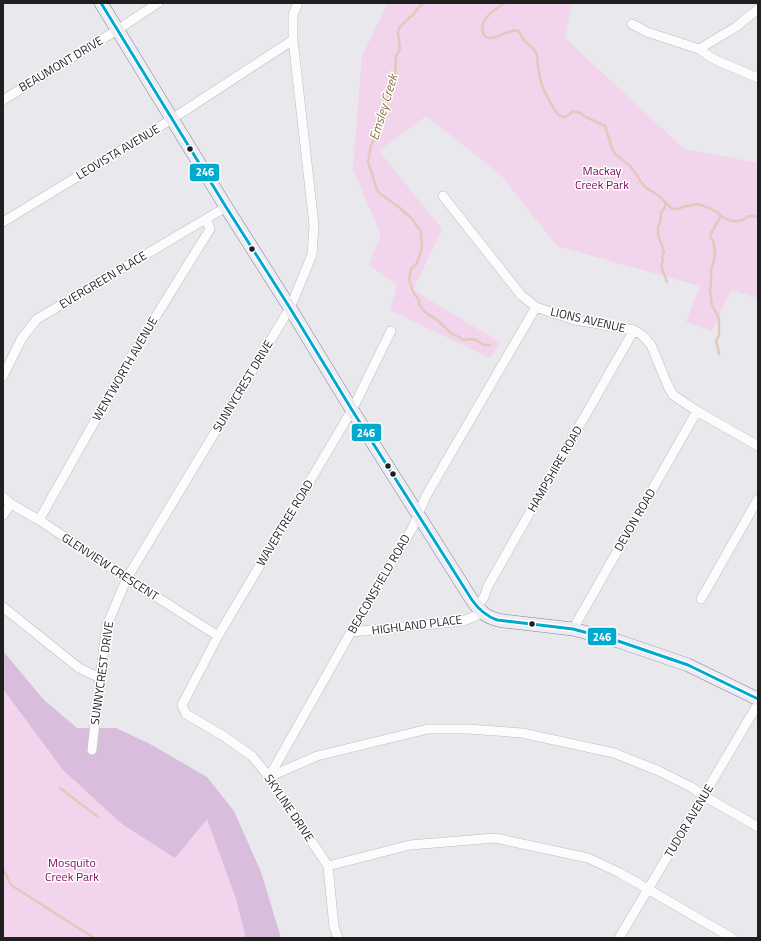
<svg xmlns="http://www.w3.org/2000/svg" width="761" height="941" viewBox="0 0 761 941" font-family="'Titillium Web',sans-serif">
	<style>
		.forest { fill: #d8bddc }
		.park { fill: #f2d4ec }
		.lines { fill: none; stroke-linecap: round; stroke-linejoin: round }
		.stream { stroke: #e1cabb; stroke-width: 2.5 }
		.street-casing { stroke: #bebec0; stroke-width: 10 }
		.secondary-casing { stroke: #878098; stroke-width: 14 }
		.street { stroke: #fcfcfc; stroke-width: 9 }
		.secondary { stroke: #edebf4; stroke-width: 13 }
		.bus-1-casing { stroke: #fff; stroke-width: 6 }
		.bus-1 { stroke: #00a9ce; stroke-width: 3 }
		.bus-dot { fill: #1f1f1f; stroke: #fff; stroke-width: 1.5 }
		.labels { text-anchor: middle; stroke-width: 3; stroke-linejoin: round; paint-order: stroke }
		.street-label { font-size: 12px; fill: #1f1f1f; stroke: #fff }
		.park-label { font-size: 12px; fill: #7f0b5f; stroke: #fff }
		.water-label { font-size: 13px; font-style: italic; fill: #88713c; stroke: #fff }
		.line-badge { stroke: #fff; stroke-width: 1.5 }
		.badge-label { font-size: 11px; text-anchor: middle; font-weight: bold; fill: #fff }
	</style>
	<rect width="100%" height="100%" fill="#e8e8ed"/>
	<!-- forest -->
	<path class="forest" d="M 3,651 L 44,700 L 77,728 L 116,728 L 150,744 L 207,777 L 234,811 L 261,872 L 281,938 L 3,938 Z"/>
	<!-- park -->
	<path class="park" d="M 388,3 L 572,3 L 565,38 L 684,149 L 758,163 L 758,298 L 731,290 L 712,331 L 686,322 L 700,286 L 557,246 L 501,175 L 426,116 L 379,151 L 442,229 L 413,290 L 501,343 L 490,358 L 390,310 L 397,285 L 369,265 L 381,235 L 353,169 L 362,56 Z
		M 3,689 L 63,770 L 122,824 L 175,858 L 207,819 L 236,899 L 246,938 L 3,938 Z"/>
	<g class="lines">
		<!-- stream -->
		<path class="stream" d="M 423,3 L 422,5 L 418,8 L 413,15 L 410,17 L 399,28 L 398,32 L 400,49 L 396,56 L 395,76 L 392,84 L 389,89 L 387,98 L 384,101 L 379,117 L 379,123 L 376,127 L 374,139 L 371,145 L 368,163 L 372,173 L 376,188 L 379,193 L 400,208 L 412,219 L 420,230 L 421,234 L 422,248 L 417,263 L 411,269 L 409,279 L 413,292 L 419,300 L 419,304 L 425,312 L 437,320 L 451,333 L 464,340 L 470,339 L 476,340 L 484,345 L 490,345
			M 506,3 C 496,8 479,19 483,32 C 483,34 484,36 486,37 C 496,42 509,27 518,31 C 520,33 522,37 523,39 C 528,44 535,48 537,55 C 538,58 537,63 538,67 C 539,72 540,79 542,85 C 544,91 556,116 562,117 C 567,118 570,114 573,111 L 580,113 L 586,117 L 605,126 L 612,148 L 615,154 L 630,166 L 637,175 L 641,182 L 645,187 L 659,196 L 672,209 L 677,209 L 686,206 L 698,204 L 709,208 L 717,212 L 721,216 L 731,221 L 738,221 L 743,220 L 748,216 L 758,217
			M 666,203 L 664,209 L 661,212 C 660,218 662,221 658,227 L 658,235 L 662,246 L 664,252 L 662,256 L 663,261 L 661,266 L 667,282
			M 719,354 L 718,348 L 716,341 L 719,335 L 719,321 L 718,316 L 712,305 L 710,290 L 711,283 L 711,271 L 714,260 L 715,254 L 714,244 L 710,235 L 721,216
			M 60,788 L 98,817
			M 3,869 L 11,885 L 94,938"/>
		<defs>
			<path id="street" d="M 632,24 L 647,32 L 699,49 L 709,56 L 718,61 L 758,78
				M 699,49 L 736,27 L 758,9
				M 3,100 L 117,30 L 158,3
				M 443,196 L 521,295 L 536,307 L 553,313 L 575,320 L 634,330 L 642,335 L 651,345 L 668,386 L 673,395 L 697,411 L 758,446
				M 3,222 L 172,119 L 293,40
				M 3,376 L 22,338 L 37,319 L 226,207
				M 3,497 L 11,504 L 39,520 L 127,578 L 218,636
				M 3,515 L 11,504
				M 39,520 L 135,350 L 210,229 L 206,219
				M 701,599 L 758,499
				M 3,607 L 79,668 L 100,678
				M 477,607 L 484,597 L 488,586 L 634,330
				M 573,629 L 697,411
				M 351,632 L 463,621 L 473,617 L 482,612
				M 92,750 L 100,678 L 107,625 L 127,578 L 290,308 L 312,255 L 314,225 L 293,40 L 293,15 L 298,3
				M 269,777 L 351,632 L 413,527 L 426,496 L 536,307
				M 269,777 L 317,756 L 428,729 L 468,729 L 522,733 L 614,753 L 659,771 L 691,787 L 704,796 L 758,827
				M 328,866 L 410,845 L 495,838 L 588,858 L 620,873 L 732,938
				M 338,938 L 334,927 L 328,866 L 269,777 L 252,756 L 222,735 L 186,714 L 182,705 L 218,636 L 352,410 L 391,331
				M 619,938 L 758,704"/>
			<path id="secondary" d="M 101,3 L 226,207 L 290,308 L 352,410 L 472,600 C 481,613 487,618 503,621 L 573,629 L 618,641 L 688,665 L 758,699"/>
		</defs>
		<!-- street casing -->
		<use href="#street" class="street-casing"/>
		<!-- secondary casing -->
		<use href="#secondary" class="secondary-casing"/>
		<!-- street -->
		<use href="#street" class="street"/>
		<!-- secondary -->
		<use href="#secondary" class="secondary"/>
		<defs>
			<path id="bus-1" d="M 101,3 L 226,207 L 290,308 L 352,410 L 472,600 C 479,610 486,616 497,620 L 573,629 L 618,641 L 688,665 L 758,699"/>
		</defs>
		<!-- bus-1 casing -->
		<use href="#bus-1" class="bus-1-casing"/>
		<!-- bus-1 -->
		<use href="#bus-1" class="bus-1"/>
	</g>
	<!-- markers -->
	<g class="bus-dot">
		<circle cx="190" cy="149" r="3.5"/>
		<circle cx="252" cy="249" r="3.5"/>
		<circle cx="388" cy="466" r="3.5"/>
		<circle cx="393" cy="474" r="3.5"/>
		<circle cx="532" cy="624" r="3.5"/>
	</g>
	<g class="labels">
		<!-- street labels -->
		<g class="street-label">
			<text transform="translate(61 64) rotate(-31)" y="4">BEAUMONT DRIVE</text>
			<text transform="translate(118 152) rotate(-31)" y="4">LEOVISTA AVENUE</text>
			<text transform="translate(103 280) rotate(-31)" y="4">EVERGREEN PLACE</text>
			<text transform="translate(588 320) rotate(13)" y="4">LIONS AVENUE</text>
			<text transform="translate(125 369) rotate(-60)" y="4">WENTWORTH AVENUE</text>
			<text transform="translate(243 386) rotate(-59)" y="4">SUNNYCREST DRIVE</text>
			<text transform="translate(555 469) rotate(-60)" y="4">HAMPSHIRE ROAD</text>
			<text transform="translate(635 520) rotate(-60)" y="4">DEVON ROAD</text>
			<text transform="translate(285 523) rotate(-59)" y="4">WAVERTREE ROAD</text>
			<text transform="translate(110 567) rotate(33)" y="4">GLENVIEW CRESCENT</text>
			<text transform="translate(379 584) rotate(-60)" y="4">BEACONSFIELD ROAD</text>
			<text transform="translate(417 625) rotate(-7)" y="4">HIGHLAND PLACE</text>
			<text transform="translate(102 673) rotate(-82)" y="4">SUNNYCREST DRIVE</text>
			<text transform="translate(289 808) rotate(56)" y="4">SKYLINE DRIVE</text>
			<text transform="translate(689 821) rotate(-59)" y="4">TUDOR AVENUE</text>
		</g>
		<!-- park labels -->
		<g class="park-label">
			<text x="602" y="175">Mackay<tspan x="602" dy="14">Creek Park</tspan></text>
			<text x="72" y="867">Mosquito<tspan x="72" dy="14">Creek Park</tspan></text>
		</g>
		<!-- water labels -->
		<g class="water-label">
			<text transform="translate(383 107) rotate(-73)" y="5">Emsley Creek</text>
		</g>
	</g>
	<g class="line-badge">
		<rect x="189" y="163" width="31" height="19" rx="4" fill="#00a9ce"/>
		<rect x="351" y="423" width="31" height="19" rx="4" fill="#00a9ce"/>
		<rect x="587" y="627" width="30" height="19" rx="4" fill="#00a9ce"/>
	</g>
	<g class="badge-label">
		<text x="205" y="176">246</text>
		<text x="366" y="437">246</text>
		<text x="602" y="641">246</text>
	</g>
	<!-- border -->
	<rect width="761" height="941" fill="none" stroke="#1f1f1f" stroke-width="8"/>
</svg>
